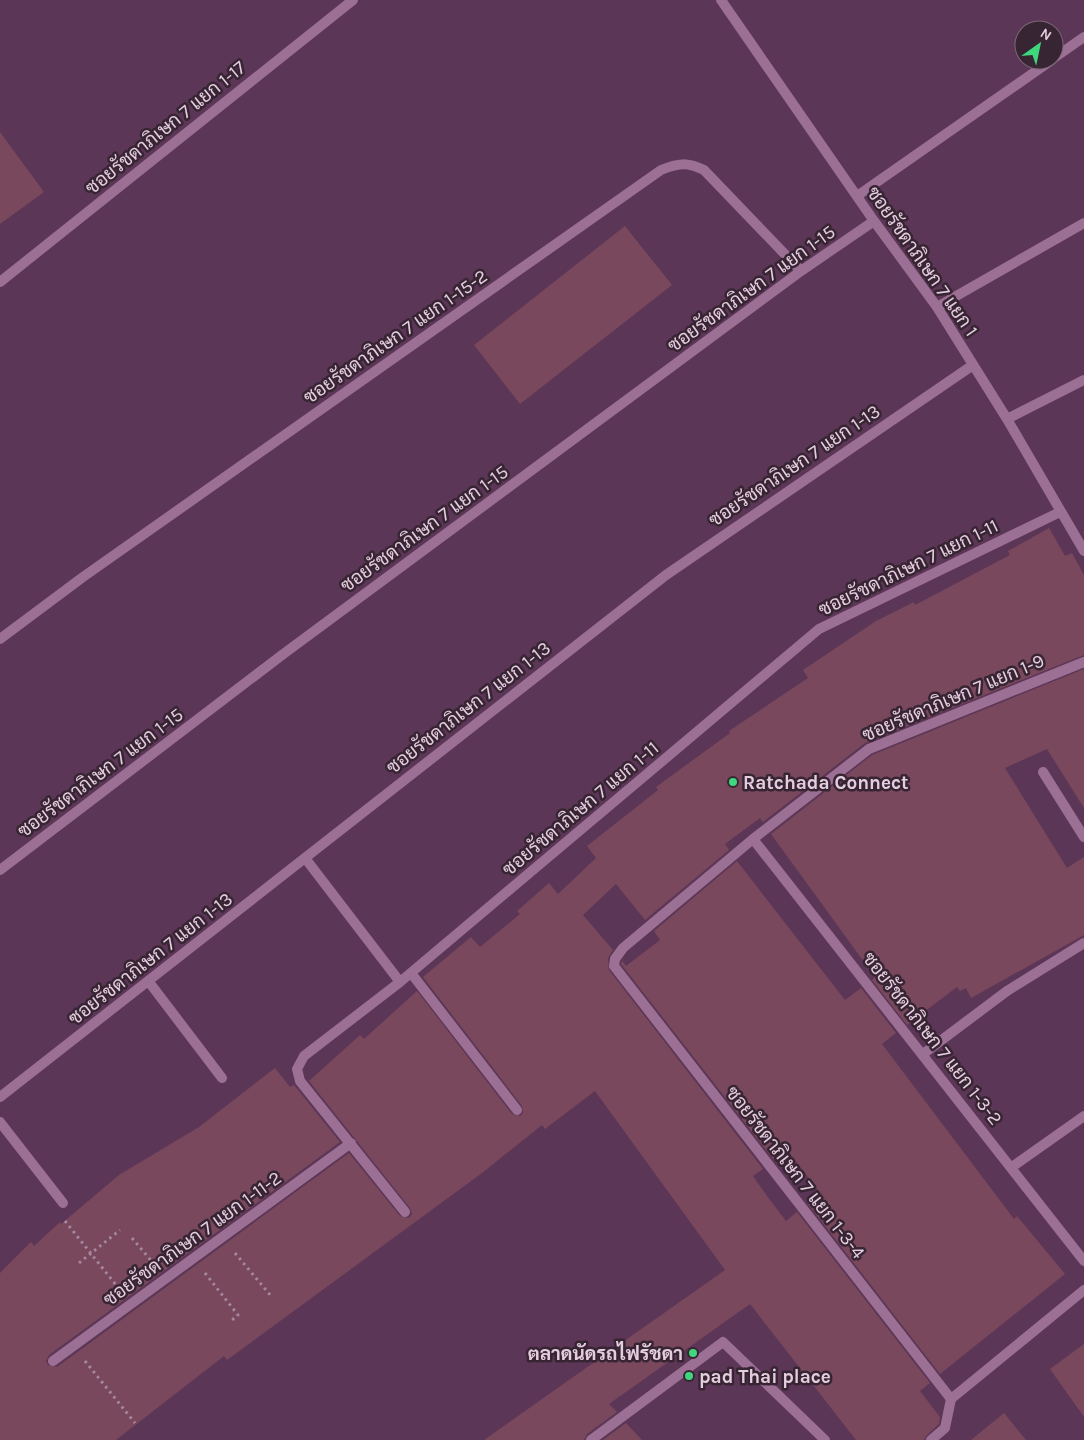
<svg xmlns="http://www.w3.org/2000/svg" width="1084" height="1440" viewBox="0 0 1084 1440" font-family="Karla,Sarabun,sans-serif">
	<style>
		.building { fill: #79485d }
		.lines { fill: none; stroke-linecap: round; stroke-linejoin: round }
		.path { stroke: #a687a0; stroke-width: 3; stroke-dasharray: 2.5 4; stroke-linecap: butt }
		.lane { stroke: #9c6f94; stroke-width: 10 }
		.street { stroke: #9c6f94; stroke-width: 10 }
		.poi-dot { fill: #3ed77d; stroke: #372533; stroke-width: 2 }
		.labels { text-anchor: middle; stroke-width: 5; stroke-linejoin: round; paint-order: stroke }
		.street-label { font-size: 19px; fill: #e5cde0; stroke: #372533 }
		.poi-label { font-size: 19px; font-weight: bold; fill: #e5cde0; stroke: #372533; text-anchor: start }
	</style>
	<rect width="100%" height="100%" fill="#5c3656"/>
	<!-- building -->
	<path class="building" d="M 0,132 L 44,192 L 0,224 Z
		M 625,226 L 672,285 L 520,404 L 474,345 Z
		M 1049,528 L 1065,556 L 1072,553 L 1084,575 L 1084,655 L 865,743 L 763,822 L 760,818 L 725,844 L 729,850 L 645,920 L 616,884 L 583,915 L 613,950 L 608,958 L 609,970 L 763,1169 L 753,1176 L 767,1196 L 786,1221 L 797,1212 L 930,1383 L 920,1391 L 940,1417 L 939,1424 L 927,1435 L 924,1440 L 856,1440 L 750,1304 L 609,1404 L 617,1412 L 587,1434 L 584,1440 L 484,1440 L 725,1270 L 595,1091 L 545,1129 L 542,1125 L 482,1173 L 227,1360 L 224,1356 L 116,1440 L 0,1440 L 0,1273 L 31,1242 L 34,1246 L 60,1222 L 61,1224 L 119,1175 L 199,1127 L 275,1068 L 290,1087 L 294,1085 L 340,1142 L 49,1355 L 46,1361 L 48,1365 L 57,1367 L 349,1153 L 400,1216 L 409,1218 L 412,1214 L 410,1208 L 309,1081 L 360,1035 L 364,1039 L 417,991 L 512,1114 L 521,1116 L 523,1112 L 522,1106 L 423,977 L 471,937 L 480,947 L 520,914 L 517,911 L 549,883 L 558,894 L 596,858 L 587,846 L 658,790 L 656,787 L 730,733 L 729,731 L 808,678 L 803,670 L 876,621 L 914,602 L 915,605 L 1010,555 L 1008,551 Z
		M 1084,669 L 1084,808 L 1047,749 L 1005,768 L 1067,868 L 1084,857 L 1084,935 L 971,998 L 966,988 L 960,991 L 957,987 L 907,1025 L 872,980 L 875,977 L 771,834 L 872,755 Z
		M 737,861 L 845,1000 L 861,988 L 896,1033 L 882,1044 L 1014,1219 L 1017,1216 L 1065,1274 L 940,1374 L 808,1204 L 821,1194 L 805,1173 L 787,1150 L 774,1160 L 621,964 L 622,961 L 626,966 L 660,940 L 654,931 Z
		M 1084,1344 L 1084,1417 L 1050,1369 Z
		M 1004,1413 L 1026,1440 L 971,1440 Z
		M 626,1423 L 642,1440 L 603,1440 Z"/>
	<g class="lines">
		<!-- path -->
		<path class="path" d="M 65,1221 L 120,1290
			M 132,1238 L 154,1264
			M 235,1253 L 271,1296
			M 79,1263 L 120,1230
			M 205,1273 L 238,1315 L 232,1320
			M 85,1361 L 135,1423"/>
		<!-- lane -->
		<path class="lane" d="M 1043,772 L 1084,837
			M 591,1440 L 723,1342 L 825,1440
			M 931,1440 L 945,1428 L 951,1399"/>
		<!-- street -->
		<path class="street" d="M 721,0 L 874,221 L 937,307 L 1007,419 L 1084,551
			M 1054,58 L 1084,37
			M 857,196 L 1052,60
			M 0,282 L 353,0
			M 937,307 L 1084,223
			M 1007,419 L 1084,380
			M 0,639 L 83,577 L 661,170 C 678,163 687,162 704,170 L 801,271
			M 1084,662 L 869,749 L 753,839 L 623,948 L 615,959 L 614,966 L 951,1399 L 1084,1290
			M 753,839 L 1084,1261
			M 305,858 L 400,982
			M 0,870 L 282,655 L 801,271 L 874,221
			M 411,973 L 517,1110
			M 149,982 L 222,1078
			M 923,1054 L 1007,991 L 1084,943
			M 0,1097 L 666,575 L 973,365
			M 0,1122 L 63,1203
			M 1012,1167 L 1084,1116
			M 405,1212 L 300,1081 L 297,1069 L 304,1056 L 400,982 L 819,629 L 1060,512
			M 53,1361 L 351,1143"/>
	</g>
	<!-- markers -->
	<g class="poi-dot">
		<circle cx="733" cy="782" r="5"/>
		<circle cx="693" cy="1353" r="5"/>
		<circle cx="689" cy="1376" r="5"/>
	</g>
	<g class="labels">
		<!-- street labels -->
		<g class="street-label">
			<text transform="translate(165 127) rotate(-39)" y="7">ซอยรัชดาภิเษก 7 แยก 1-17</text>
			<text transform="translate(923 261) rotate(55)" y="7">ซอยรัชดาภิเษก 7 แยก 1</text>
			<text transform="translate(751 288) rotate(-36)" y="7">ซอยรัชดาภิเษก 7 แยก 1-15</text>
			<text transform="translate(395 336) rotate(-35)" y="7">ซอยรัชดาภิเษก 7 แยก 1-15-2</text>
			<text transform="translate(794 465) rotate(-34)" y="7">ซอยรัชดาภิเษก 7 แยก 1-13</text>
			<text transform="translate(424 528) rotate(-36)" y="7">ซอยรัชดาภิเษก 7 แยก 1-15</text>
			<text transform="translate(908 567) rotate(-26)" y="7">ซอยรัชดาภิเษก 7 แยก 1-11</text>
			<text transform="translate(953 697) rotate(-23)" y="7">ซอยรัชดาภิเษก 7 แยก 1-9</text>
			<text transform="translate(468 707) rotate(-38)" y="7">ซอยรัชดาภิเษก 7 แยก 1-13</text>
			<text transform="translate(100 772) rotate(-37)" y="7">ซอยรัชดาภิเษก 7 แยก 1-15</text>
			<text transform="translate(580 808) rotate(-40)" y="7">ซอยรัชดาภิเษก 7 แยก 1-11</text>
			<text transform="translate(150 958) rotate(-38)" y="7">ซอยรัชดาภิเษก 7 แยก 1-13</text>
			<text transform="translate(933 1038) rotate(52)" y="7">ซอยรัชดาภิเษก 7 แยก 1-3-2</text>
			<text transform="translate(796 1172) rotate(52)" y="7">ซอยรัชดาภิเษก 7 แยก 1-3-4</text>
			<text transform="translate(192 1238) rotate(-36)" y="7">ซอยรัชดาภิเษก 7 แยก 1-11-2</text>
		</g>
		<!-- poi labels -->
		<g class="poi-label">
			<text x="743" y="789">Ratchada Connect</text>
			<text x="683" y="1360" text-anchor="end">ตลาดนัดรถไฟรัชดา</text>
			<text x="699" y="1383">pad Thai place</text>
		</g>
	</g>
	<!-- north arrow -->
	<g transform="translate(1039 45) rotate(33)"><circle r="24" fill="#372533" stroke="#7d6878"/>
	<path d="M0-4L9 19L0 12L-9 19Z" fill="#3ed77d"/>
	<text y="-8" font-size="14" font-weight="bold" text-anchor="middle" fill="#e5cde0">N</text>
	</g>
</svg>
